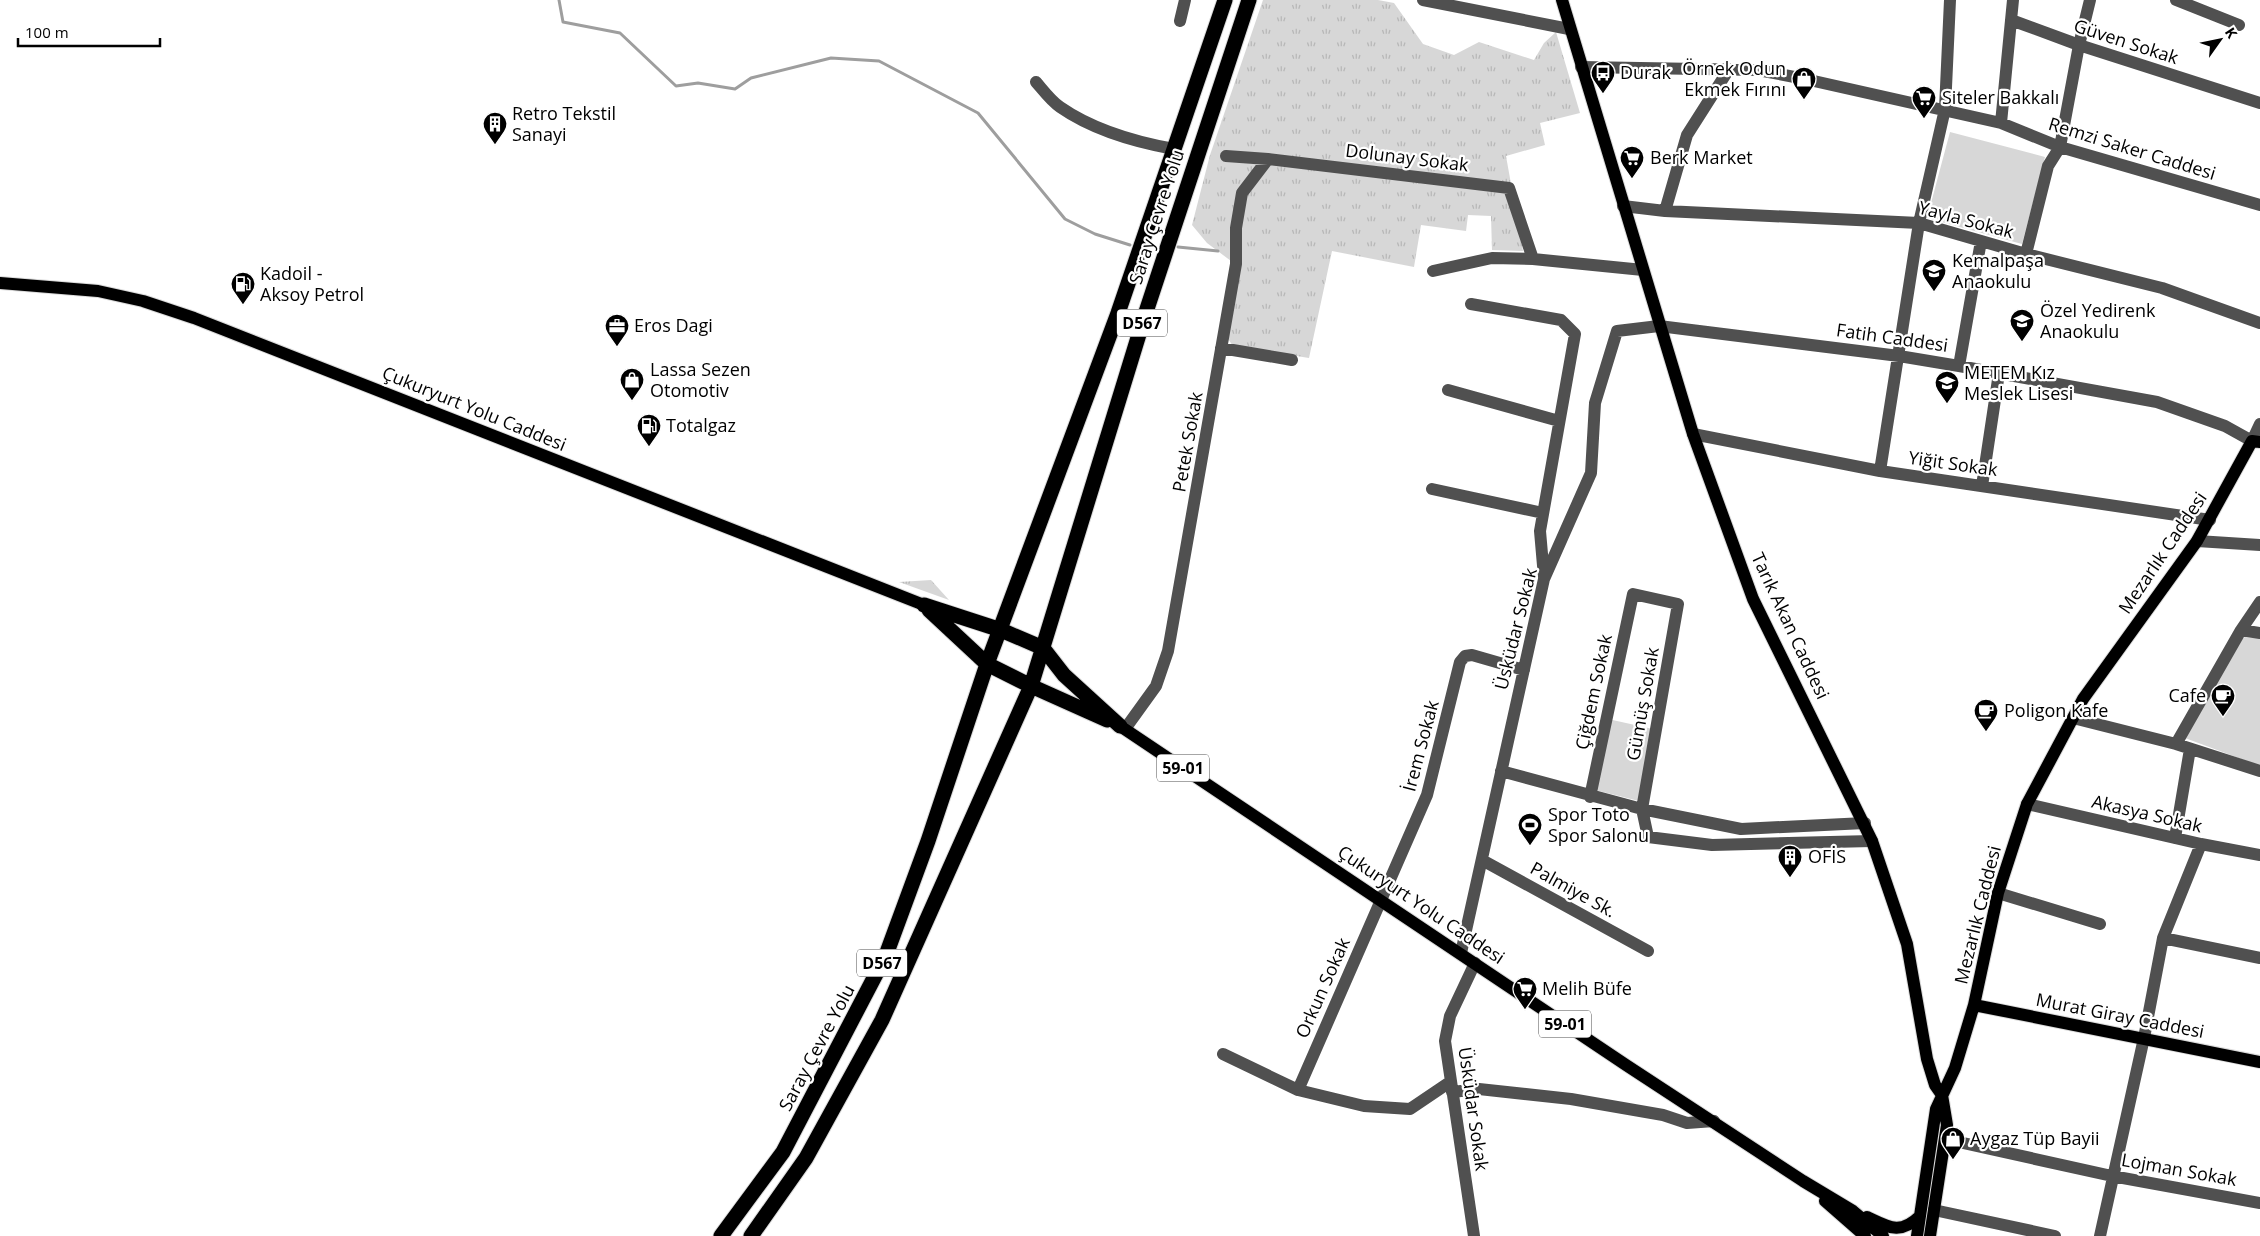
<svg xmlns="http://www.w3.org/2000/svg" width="2260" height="1236" viewBox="0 0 2260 1236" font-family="'Open Sans',sans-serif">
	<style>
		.grass { fill: url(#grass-tufts) }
		.park { fill: #d7d7d7 }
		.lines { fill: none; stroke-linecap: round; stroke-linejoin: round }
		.stream { stroke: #9e9e9e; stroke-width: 3 }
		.major-casing { stroke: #dbdbdb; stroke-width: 14 }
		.highway-casing { stroke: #dbdbdb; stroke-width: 17 }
		.minor { stroke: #505050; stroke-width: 12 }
		.major { stroke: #000; stroke-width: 12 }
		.highway { stroke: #000; stroke-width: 15 }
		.labels { text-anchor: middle; stroke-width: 4.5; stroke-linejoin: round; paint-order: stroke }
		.shield { fill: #fff; stroke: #4c4c4c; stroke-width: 1 }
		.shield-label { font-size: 16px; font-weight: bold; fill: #000 }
		.street-label { font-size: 18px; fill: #000; stroke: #fff }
		.poi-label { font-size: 18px; fill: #000; stroke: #fff; text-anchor: start }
	</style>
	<defs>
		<pattern id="grass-tufts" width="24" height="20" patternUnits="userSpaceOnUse" patternTransform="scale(1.25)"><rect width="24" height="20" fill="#d7d7d7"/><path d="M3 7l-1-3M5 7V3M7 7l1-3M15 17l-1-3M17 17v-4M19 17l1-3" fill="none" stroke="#b7b7b7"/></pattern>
	</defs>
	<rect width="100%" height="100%" fill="#fff"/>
	<!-- grass -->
	<path class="grass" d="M 1263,0 L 1378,0 L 1394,3 L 1423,44 L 1454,55 L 1479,42 L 1534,60 L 1544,43 L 1556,32 L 1580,113 L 1540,123 L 1545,145 L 1506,156 L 1523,251 L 1492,250 L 1491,216 L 1468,215 L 1466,231 L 1421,225 L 1414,267 L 1332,251 L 1309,358 L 1233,346 L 1228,339 L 1231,261 L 1207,243 L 1192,225 L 1210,155 Z
		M 931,580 L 949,600 L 899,582 Z"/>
	<!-- park -->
	<path class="park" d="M 1950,132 L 2045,157 L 2022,244 L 1927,218 Z
		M 2245,637 L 2260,638 L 2260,766 L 2185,738 L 2242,639 Z
		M 1608,719 L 1653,729 L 1639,801 L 1595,790 Z"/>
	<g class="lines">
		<!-- stream -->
		<path class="stream" d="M 559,0 L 563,22 L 620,33 L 676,86 L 698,83 L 735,89 L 751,78 L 831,58 L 879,61 L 978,113 L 1065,219 L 1095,234 L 1130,245
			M 1178,247 L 1218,251"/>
		<defs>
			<path id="major" d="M 1562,0 L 1693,434 L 1753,599 L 1872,841 L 1907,944 L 1927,1059 L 1935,1085 L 1942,1095 L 1947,1125 L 1930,1236
				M 0,283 L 98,291 L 143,301 L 194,318 L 924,605
				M 1120,726 L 1626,1065 L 1803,1181 L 1853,1211 L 1883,1236
				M 1974,1005 L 2260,1062
				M 1825,1201 L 1865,1236
				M 1867,1217 C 1890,1228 1900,1235 1920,1216
				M 1917,1236 L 1936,1109 L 1955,1068 L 1974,1005 L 1998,893 L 2027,804 L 2083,699 L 2197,541 L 2252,441 L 2260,442"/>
			<path id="highway" d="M 924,605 L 1001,630 L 1043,648 L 1064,675 L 1120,726
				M 929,610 L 987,664 L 1031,686 L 1107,720
				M 721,1236 L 783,1152 L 886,955 L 928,841 L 987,664 L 1118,313 L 1225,0
				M 751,1236 L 806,1158 L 882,1020 L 1031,686 L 1144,318 L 1249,0"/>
		</defs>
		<!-- major casing -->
		<use href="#major" class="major-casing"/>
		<!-- highway casing -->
		<use href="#highway" class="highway-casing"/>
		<!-- minor -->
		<path class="minor" d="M 1423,0 L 1569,29
			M 2176,0 L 2239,25
			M 2011,20 L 2079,45 L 2260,103
			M 1180,21 L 1185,0
			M 1581,67 L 1758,70 L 1805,79 L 2001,123 L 2060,147 L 2260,205
			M 1036,82 C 1043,90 1051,101 1060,107 C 1093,130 1135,142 1174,149
			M 2001,123 L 2013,0
			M 1226,156 L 1268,159 L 1509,188 L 1533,259
			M 1623,206 L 1665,211 L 1919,223 L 2026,254 L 2162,288 L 2260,323
			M 1665,211 L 1687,135 L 1729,69
			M 2026,254 L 2048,166 L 2060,147 L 2079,45 L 2090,0
			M 1433,271 L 1492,258 L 1533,259 L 1643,270
			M 1471,304 L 1561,320 L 1575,334 L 1540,531 L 1544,577
			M 1221,348 L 1292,360
			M 1959,366 L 1981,241
			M 1448,390 L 1559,421
			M 1693,434 L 1880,471 L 2210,520
			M 1880,471 L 1919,223 L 1945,109 L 1950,0
			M 1982,486 L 1999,373
			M 1432,489 L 1543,513
			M 2197,541 L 2260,545
			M 2241,630 L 2260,633
			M 2073,718 L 2176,744 L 2260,771
			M 1125,729 L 1156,686 L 1168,651 L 1236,264 L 1236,228 L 1242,193 L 1268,159
			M 2176,744 L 2241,630 L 2260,602
			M 1501,771 L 1642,809 L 1741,829 L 1865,823
			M 1590,797 L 1633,594 L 1678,604 L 1642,809 L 1648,837 L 1712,845 L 1872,841
			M 2027,804 L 2201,844 L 2260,855
			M 2175,838 L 2190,749
			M 1482,860 L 1648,951
			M 1998,893 L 2100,924
			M 2163,938 L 2260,958
			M 1461,953 L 1544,579 L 1591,473 L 1595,403 L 1617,331 L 1659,326 L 1899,356 L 1959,366 L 2157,402 L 2225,426 L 2252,441 L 2260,424
			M 1223,1054 L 1298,1090 L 1364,1106 L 1410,1109 L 1450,1082
			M 1298,1090 L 1427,795 L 1460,662 L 1465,656 L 1472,655 L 1524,670
			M 1452,1092 L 1479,1089 L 1571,1099 L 1663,1115 L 1687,1123 L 1714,1121
			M 1945,1139 L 2112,1176 L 2260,1203
			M 1934,1210 L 2055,1236
			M 1474,1236 L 1445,1041 L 1450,1016 L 1475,963
			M 2100,1236 L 2144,1038 L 2163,938 L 2201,844"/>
		<!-- major -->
		<use href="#major" class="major"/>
		<!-- highway -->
		<use href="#highway" class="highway"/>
	</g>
	<!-- icons -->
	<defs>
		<symbol id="bus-pin" viewBox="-11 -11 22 30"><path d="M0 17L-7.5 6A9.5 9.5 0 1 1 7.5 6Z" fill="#000" stroke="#fff"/><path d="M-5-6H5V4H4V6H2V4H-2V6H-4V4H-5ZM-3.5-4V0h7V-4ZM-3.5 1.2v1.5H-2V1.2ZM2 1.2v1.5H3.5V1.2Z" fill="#fff"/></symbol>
		<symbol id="shop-pin" viewBox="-11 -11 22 30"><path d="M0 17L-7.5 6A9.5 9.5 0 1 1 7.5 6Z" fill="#000" stroke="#fff"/><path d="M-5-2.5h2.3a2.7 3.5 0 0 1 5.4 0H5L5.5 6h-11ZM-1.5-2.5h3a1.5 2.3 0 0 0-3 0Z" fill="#fff"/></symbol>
		<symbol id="supermarket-pin" viewBox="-11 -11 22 30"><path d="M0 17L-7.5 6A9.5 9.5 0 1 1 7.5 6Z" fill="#000" stroke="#fff"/><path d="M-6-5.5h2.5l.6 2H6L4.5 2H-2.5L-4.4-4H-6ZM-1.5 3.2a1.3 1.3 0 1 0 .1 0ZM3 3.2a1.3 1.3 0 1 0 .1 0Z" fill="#fff"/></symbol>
		<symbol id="building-pin" viewBox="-11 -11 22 30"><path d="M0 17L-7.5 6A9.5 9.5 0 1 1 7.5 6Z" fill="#000" stroke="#fff"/><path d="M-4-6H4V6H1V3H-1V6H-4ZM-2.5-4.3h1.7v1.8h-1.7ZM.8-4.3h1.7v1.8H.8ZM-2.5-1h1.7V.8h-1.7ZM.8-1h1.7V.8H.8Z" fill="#fff"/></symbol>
		<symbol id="school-pin" viewBox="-11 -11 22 30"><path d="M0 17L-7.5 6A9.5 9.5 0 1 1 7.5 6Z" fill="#000" stroke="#fff"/><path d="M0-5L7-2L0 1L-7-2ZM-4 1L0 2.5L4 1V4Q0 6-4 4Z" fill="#fff"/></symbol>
		<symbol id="fuel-pin" viewBox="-11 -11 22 30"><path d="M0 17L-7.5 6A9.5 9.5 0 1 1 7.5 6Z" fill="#000" stroke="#fff"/><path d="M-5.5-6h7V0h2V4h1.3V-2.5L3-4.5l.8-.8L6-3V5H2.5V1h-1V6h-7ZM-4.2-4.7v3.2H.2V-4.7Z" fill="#fff"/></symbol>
		<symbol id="office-pin" viewBox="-11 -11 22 30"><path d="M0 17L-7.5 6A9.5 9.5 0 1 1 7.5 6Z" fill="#000" stroke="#fff"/><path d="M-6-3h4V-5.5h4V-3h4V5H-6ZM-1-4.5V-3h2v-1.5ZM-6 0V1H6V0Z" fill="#fff"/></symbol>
		<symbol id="cafe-pin" viewBox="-11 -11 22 30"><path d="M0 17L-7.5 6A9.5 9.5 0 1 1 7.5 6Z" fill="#000" stroke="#fff"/><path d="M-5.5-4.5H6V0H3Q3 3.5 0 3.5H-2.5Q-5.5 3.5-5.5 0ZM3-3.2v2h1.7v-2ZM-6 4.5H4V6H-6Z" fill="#fff"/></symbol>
		<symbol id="stadium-pin" viewBox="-11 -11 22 30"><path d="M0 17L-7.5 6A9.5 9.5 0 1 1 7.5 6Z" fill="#000" stroke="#fff"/><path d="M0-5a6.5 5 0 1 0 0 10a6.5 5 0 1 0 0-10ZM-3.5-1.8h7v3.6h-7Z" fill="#fff"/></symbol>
	</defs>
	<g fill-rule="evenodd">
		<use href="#bus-pin" x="1589" y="59" width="28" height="38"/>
		<use href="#shop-pin" x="1790" y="65" width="28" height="38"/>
		<use href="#supermarket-pin" x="1910" y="84" width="28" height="38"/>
		<use href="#building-pin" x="481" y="110" width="28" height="38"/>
		<use href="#supermarket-pin" x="1618" y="144" width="28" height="38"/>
		<use href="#school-pin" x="1920" y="257" width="28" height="38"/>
		<use href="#fuel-pin" x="229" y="270" width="28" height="38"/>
		<use href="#school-pin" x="2008" y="307" width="28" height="38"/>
		<use href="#office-pin" x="603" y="312" width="28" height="38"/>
		<use href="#shop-pin" x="618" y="366" width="28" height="38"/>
		<use href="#school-pin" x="1933" y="369" width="28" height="38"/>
		<use href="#fuel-pin" x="635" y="412" width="28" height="38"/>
		<use href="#cafe-pin" x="2209" y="682" width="28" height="38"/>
		<use href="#cafe-pin" x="1972" y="697" width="28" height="38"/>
		<use href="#stadium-pin" x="1516" y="811" width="28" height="38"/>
		<use href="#building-pin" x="1776" y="843" width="28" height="38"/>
		<use href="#supermarket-pin" x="1511" y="975" width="28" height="38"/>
		<use href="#shop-pin" x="1939" y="1125" width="28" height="38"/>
	</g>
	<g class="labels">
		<!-- shield labels -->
		<g class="shield">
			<rect x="1117" y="309.5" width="50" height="27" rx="4"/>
			<rect x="1157" y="754.5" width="52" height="27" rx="4"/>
			<rect x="857" y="949.5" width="50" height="27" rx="4"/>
			<rect x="1539" y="1010.5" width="52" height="27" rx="4"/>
		</g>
		<g class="shield-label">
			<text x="1142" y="329">D567</text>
			<text x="1183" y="774">59-01</text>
			<text x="882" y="969">D567</text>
			<text x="1565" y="1030">59-01</text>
		</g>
		<!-- street labels -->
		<g class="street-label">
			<text transform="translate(2126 42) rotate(18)" y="6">Güven Sokak</text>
			<text transform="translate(2132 149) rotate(17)" y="6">Remzi Saker Caddesi</text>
			<text transform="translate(1407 158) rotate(7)" y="6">Dolunay Sokak</text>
			<text transform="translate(1157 217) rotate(-72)" y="6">Saray Çevre Yolu</text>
			<text transform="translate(1966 220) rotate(15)" y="6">Yayla Sokak</text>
			<text transform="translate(1892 338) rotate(8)" y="6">Fatih Caddesi</text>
			<text transform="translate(474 409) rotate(22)" y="6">Çukuryurt Yolu Caddesi</text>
			<text transform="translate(1188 442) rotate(-80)" y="6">Petek Sokak</text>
			<text transform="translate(1953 464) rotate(8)" y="6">Yiğit Sokak</text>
			<text transform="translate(2163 553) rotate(-56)" y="6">Mezarlık Caddesi</text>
			<text transform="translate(1790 626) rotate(65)" y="6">Tarık Akan Caddesi</text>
			<text transform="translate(1516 629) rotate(-76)" y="6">Üsküdar Sokak</text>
			<text transform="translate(1594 692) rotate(-78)" y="6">Çiğdem Sokak</text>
			<text transform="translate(1643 704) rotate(-80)" y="6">Gümüş Sokak</text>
			<text transform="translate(1421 746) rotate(-75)" y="6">İrem Sokak</text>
			<text transform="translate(2147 814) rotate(13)" y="6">Akasya Sokak</text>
			<text transform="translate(1573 890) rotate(29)" y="6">Palmiye Sk.</text>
			<text transform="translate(1421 905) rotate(34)" y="6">Çukuryurt Yolu Caddesi</text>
			<text transform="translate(1978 915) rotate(-76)" y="6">Mezarlık Caddesi</text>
			<text transform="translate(1323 988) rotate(-66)" y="6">Orkun Sokak</text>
			<text transform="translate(2120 1016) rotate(11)" y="6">Murat Giray Caddesi</text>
			<text transform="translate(817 1048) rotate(-62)" y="6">Saray Çevre Yolu</text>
			<text transform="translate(1473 1109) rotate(82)" y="6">Üsküdar Sokak</text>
			<text transform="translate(2179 1170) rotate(10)" y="6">Lojman Sokak</text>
		</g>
		<!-- poi labels -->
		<g class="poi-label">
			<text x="1786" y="75" text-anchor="end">Örnek Odun<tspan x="1786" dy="21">Ekmek Fırını</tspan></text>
			<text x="1620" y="79">Durak</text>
			<text x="1942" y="104">Siteler Bakkalı</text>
			<text x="512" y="120">Retro Tekstil<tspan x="512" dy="21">Sanayi</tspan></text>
			<text x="1650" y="164">Berk Market</text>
			<text x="1952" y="267">Kemalpaşa<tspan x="1952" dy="21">Anaokulu</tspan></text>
			<text x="260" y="280">Kadoil -<tspan x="260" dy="21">Aksoy Petrol</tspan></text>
			<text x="2040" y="317">Özel Yedirenk<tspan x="2040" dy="21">Anaokulu</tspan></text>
			<text x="634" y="332">Eros Dagi</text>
			<text x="650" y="376">Lassa Sezen<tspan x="650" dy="21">Otomotiv</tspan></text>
			<text x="1964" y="379">METEM Kız<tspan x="1964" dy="21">Meslek Lisesi</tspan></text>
			<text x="666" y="432">Totalgaz</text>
			<text x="2206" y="702" text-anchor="end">Cafe</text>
			<text x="2004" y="717">Poligon Kafe</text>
			<text x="1548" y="821">Spor Toto<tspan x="1548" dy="21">Spor Salonu</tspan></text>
			<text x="1808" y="863">OFİS</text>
			<text x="1542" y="995">Melih Büfe</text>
			<text x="1970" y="1145">Aygaz Tüp Bayii</text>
		</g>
	</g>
	<!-- north arrow -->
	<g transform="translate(2220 40) rotate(57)" stroke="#ffffff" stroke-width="4" paint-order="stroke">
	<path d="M0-4L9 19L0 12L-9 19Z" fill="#000000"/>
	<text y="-8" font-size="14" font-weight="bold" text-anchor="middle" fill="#000000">K</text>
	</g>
	<!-- scale -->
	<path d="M18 38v8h142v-8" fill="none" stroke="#000000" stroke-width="2.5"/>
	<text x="25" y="38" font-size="15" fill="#000000" stroke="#ffffff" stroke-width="4" paint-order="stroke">100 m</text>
</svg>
